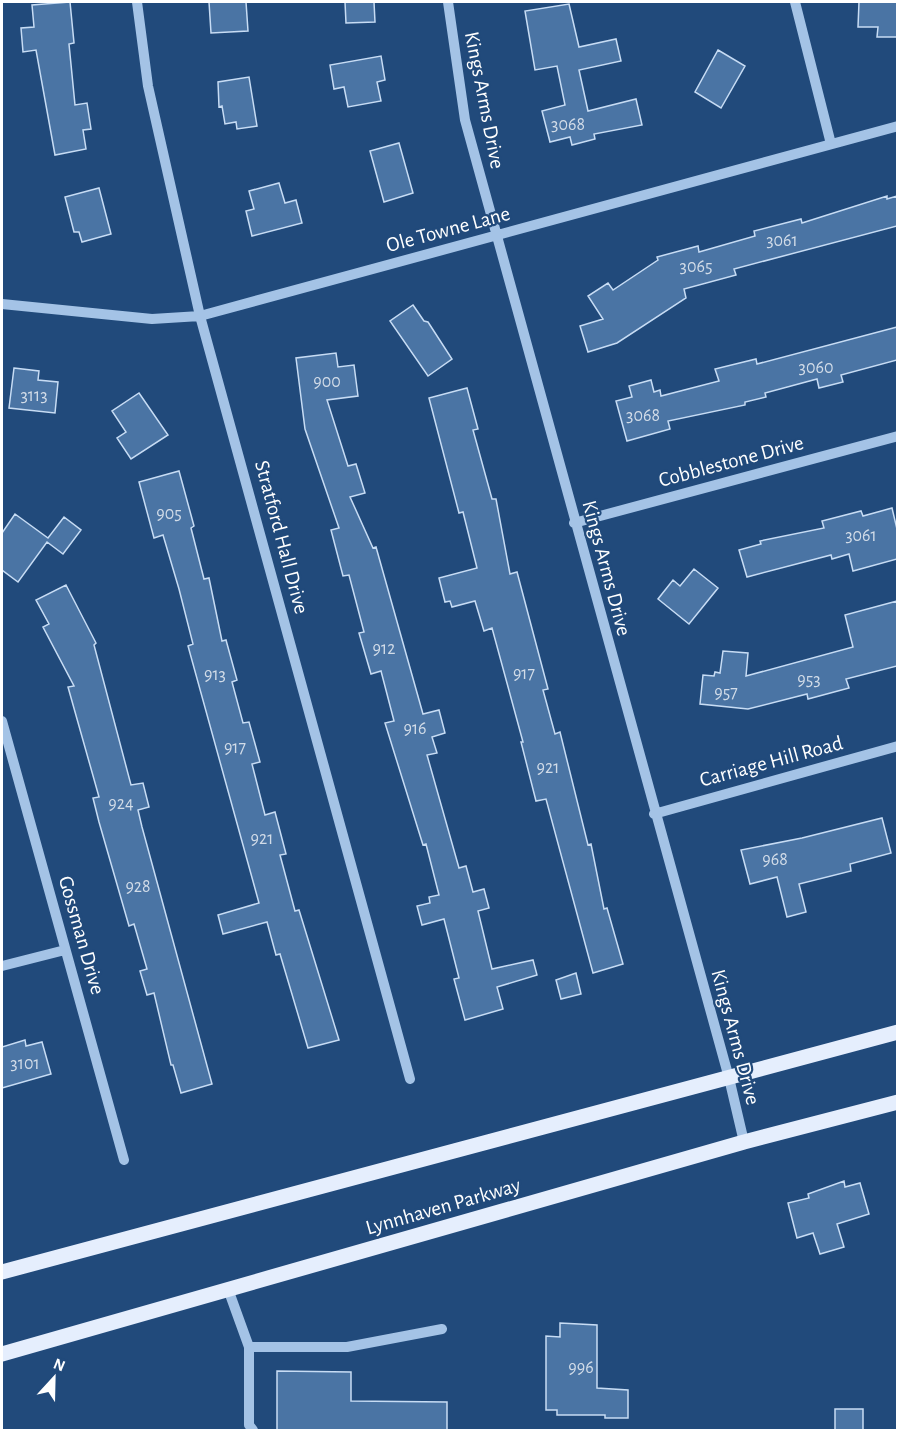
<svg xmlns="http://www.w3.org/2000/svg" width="899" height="1432" viewBox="0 0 899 1432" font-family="'Alegreya Sans',sans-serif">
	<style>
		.building { fill: #4a74a4; stroke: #c7dcf4; stroke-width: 1.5 }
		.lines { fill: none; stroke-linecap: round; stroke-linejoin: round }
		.minor { stroke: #a4c3e6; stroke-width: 10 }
		.major { stroke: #e5eefd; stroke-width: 15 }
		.labels { text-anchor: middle; stroke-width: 4.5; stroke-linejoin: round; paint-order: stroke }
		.number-label { font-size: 18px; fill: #d2dce8 }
		.street-label { font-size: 21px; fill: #fff; stroke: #214a7b }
	</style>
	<rect width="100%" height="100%" fill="#214a7b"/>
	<!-- building -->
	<path class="building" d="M 70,2 L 74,43 L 69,44 L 75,105 L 87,103 L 91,129 L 83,130 L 86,149 L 55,155 L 36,50 L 23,52 L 21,28 L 34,27 L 32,5 Z
		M 209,2 L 246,2 L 248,31 L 211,33 Z
		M 345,2 L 374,2 L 375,22 L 346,23 Z
		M 859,2 L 897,2 L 897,37 L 877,37 L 878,27 L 858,27 Z
		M 569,4 L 579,47 L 616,39 L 621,61 L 579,70 L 588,111 L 636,99 L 642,125 L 594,134 L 595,139 L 572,145 L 570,137 L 550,142 L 542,111 L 565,105 L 557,66 L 535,70 L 525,11 Z
		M 718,50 L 745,66 L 721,108 L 695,92 Z
		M 381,56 L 385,80 L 377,82 L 381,101 L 348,107 L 344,87 L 334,89 L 330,65 Z
		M 249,77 L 257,126 L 237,129 L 236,122 L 225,124 L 222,106 L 219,107 L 218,82 Z
		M 399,143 L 413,193 L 384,202 L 370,151 Z
		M 279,183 L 285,203 L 296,200 L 302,223 L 252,236 L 246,211 L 254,209 L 249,191 Z
		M 99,188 L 111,234 L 82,242 L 79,232 L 74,232 L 65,197 Z
		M 887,196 L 887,199 L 897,196 L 897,226 L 734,269 L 736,275 L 684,289 L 686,298 L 617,343 L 588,352 L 580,326 L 603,319 L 588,296 L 608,283 L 613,290 L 658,260 L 657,257 L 698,246 L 699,252 L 755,236 L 754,231 L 801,219 L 802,223 Z
		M 413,305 L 424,321 L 428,322 L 452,359 L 428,376 L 390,321 Z
		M 897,327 L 897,360 L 841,375 L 843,382 L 819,388 L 817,379 L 765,393 L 766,397 L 745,402 L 745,405 L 668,421 L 670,429 L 627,441 L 616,401 L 632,397 L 629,386 L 651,380 L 654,392 L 660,390 L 661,396 L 719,381 L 715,369 L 756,359 L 757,364 Z
		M 336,353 L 338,367 L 354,365 L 358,396 L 327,400 L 348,466 L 356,464 L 365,493 L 350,497 L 373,548 L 376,547 L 423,714 L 439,710 L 445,733 L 432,737 L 437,753 L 427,755 L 459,868 L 466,866 L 473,892 L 484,889 L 489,908 L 478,911 L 492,969 L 533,960 L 537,975 L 497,987 L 503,1009 L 465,1020 L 454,979 L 459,978 L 444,919 L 422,925 L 417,906 L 430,903 L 429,897 L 439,895 L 426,844 L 423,845 L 385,723 L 394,721 L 381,671 L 371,674 L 359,633 L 364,632 L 349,575 L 343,576 L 331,530 L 339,528 L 305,429 L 296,358 Z
		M 14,368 L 39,371 L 38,380 L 58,382 L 55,413 L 9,408 Z
		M 467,388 L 478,429 L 473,430 L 492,499 L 496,499 L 510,574 L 517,572 L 548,689 L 543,690 L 555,734 L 560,732 L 588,845 L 591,844 L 604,909 L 607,908 L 623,964 L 593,973 L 546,799 L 536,801 L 521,742 L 523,742 L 492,628 L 484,631 L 475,601 L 452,607 L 450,601 L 445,602 L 439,578 L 477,568 L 463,512 L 459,513 L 429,398 Z
		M 139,393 L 168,435 L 131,459 L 117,438 L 126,432 L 112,411 Z
		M 179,471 L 194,526 L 191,528 L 204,579 L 209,578 L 222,641 L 226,640 L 237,680 L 232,682 L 243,723 L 249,722 L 260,762 L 252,764 L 265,815 L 275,812 L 286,854 L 280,855 L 295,911 L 299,910 L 339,1040 L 308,1048 L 280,954 L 276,955 L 267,922 L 223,934 L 218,915 L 259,903 L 188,646 L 193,644 L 179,589 L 163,535 L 154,538 L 139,482 Z
		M 892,508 L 897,529 L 897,559 L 853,571 L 849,554 L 832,559 L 831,555 L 747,577 L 739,550 L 761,544 L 760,541 L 824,528 L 822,521 L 861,511 L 863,516 Z
		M 15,514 L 48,538 L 64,517 L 81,530 L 63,554 L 47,542 L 18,582 L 2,570 L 2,533 Z
		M 694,569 L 718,588 L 689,624 L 658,599 L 673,580 L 680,586 Z
		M 66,585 L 96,643 L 94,645 L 131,785 L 143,783 L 149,807 L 138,810 L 142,827 L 212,1084 L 181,1093 L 173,1065 L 171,1065 L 154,993 L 147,995 L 140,971 L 147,969 L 134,924 L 129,926 L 99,822 L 93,798 L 99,797 L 68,687 L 74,686 L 43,627 L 49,624 L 36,600 Z
		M 897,601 L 897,666 L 846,679 L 849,688 L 808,699 L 807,694 L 748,709 L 700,704 L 703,675 L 714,676 L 715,672 L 720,673 L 723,651 L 748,653 L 746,676 L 853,647 L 845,615 Z
		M 882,818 L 891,853 L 850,864 L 851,871 L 799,884 L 806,912 L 787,917 L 777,877 L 750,884 L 741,850 L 802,838 Z
		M 576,973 L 581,994 L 561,999 L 556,980 Z
		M 25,1040 L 26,1046 L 42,1042 L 51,1074 L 2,1088 L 2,1047 Z
		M 844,1181 L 845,1187 L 860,1183 L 869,1214 L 837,1224 L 844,1247 L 820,1254 L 813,1233 L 797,1238 L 788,1203 L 809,1198 L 808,1194 Z
		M 560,1323 L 597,1325 L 597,1388 L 628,1390 L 628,1418 L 605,1418 L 605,1415 L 557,1415 L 557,1410 L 546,1410 L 546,1336 L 560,1337 Z
		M 277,1371 L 351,1372 L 351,1401 L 447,1402 L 447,1431 L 277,1431 Z
		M 835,1409 L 863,1409 L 863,1431 L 835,1431 Z"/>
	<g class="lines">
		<!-- minor -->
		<path class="minor" d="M 137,2 L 148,86 L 200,316 L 410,1079
			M 448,2 L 465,120 L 729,1078 L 744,1142
			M 795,2 L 831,144
			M 2,304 L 152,319 L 200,316 L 898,126
			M 574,523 L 898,436
			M 2,721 L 124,1160
			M 654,814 L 898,746
			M 2,966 L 65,950
			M 228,1289 L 249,1347 L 249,1425 L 253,1430
			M 249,1347 L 347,1347 L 442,1329"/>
		<!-- major -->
		<path class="major" d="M 2,1272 L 898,1032
			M 2,1354 L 744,1142 L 898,1102"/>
	</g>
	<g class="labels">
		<!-- number labels -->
		<g class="number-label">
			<text x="568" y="130">3068</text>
			<text x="782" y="246">3061</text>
			<text x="696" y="272">3065</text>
			<text x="816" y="373">3060</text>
			<text x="327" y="387">900</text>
			<text x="34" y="401">3113</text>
			<text x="643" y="421">3068</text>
			<text x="169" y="519">905</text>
			<text x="861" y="541">3061</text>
			<text x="384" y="654">912</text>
			<text x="524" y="679">917</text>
			<text x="215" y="680">913</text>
			<text x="809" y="685">953</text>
			<text x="726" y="698">957</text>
			<text x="415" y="734">916</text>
			<text x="235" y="753">917</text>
			<text x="548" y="773">921</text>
			<text x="121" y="809">924</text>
			<text x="262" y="844">921</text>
			<text x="775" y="865">968</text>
			<text x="138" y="892">928</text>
			<text x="25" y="1069">3101</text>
			<text x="581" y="1373">996</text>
		</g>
		<!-- street labels -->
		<g class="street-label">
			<text transform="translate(485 100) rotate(79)" y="7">Kings Arms Drive</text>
			<text transform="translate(448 229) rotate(-15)" y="7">Ole Towne Lane</text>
			<text transform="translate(731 461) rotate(-15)" y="7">Cobblestone Drive</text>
			<text transform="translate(282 537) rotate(75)" y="7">Stratford Hall Drive</text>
			<text transform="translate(607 568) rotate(75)" y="7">Kings Arms Drive</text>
			<text transform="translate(771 761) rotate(-15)" y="7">Carriage Hill Road</text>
			<text transform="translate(82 935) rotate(74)" y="7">Gossman Drive</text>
			<text transform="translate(736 1037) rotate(75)" y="7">Kings Arms Drive</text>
			<text transform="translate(443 1206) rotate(-16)" y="7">Lynnhaven Parkway</text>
		</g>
	</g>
	<!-- border -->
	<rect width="899" height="1432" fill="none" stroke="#ffffff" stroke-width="6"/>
	<!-- north arrow -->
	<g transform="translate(54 1378) rotate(22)" stroke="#214a7b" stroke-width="4.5" paint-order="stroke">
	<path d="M0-4.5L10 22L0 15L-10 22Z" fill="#ffffff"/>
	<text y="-9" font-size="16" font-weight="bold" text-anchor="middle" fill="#ffffff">N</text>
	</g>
</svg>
